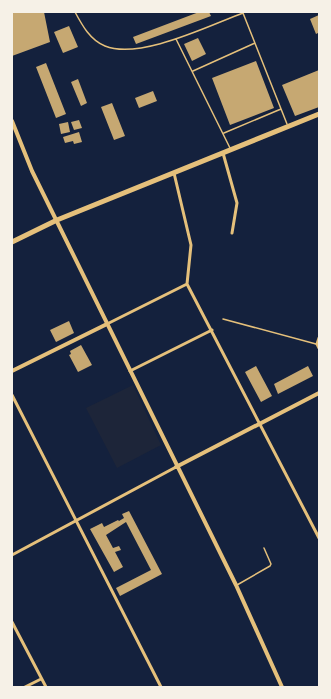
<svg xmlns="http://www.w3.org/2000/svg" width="331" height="699" viewBox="0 0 331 699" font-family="'Varela Round',sans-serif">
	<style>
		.green { fill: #1d2539 }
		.building { fill: #c6a872 }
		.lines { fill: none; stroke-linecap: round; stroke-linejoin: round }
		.service { stroke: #e5c07b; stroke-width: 1.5 }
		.minor { stroke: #e5c07b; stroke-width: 3 }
		.tertiary { stroke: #e5c07b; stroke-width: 4 }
		.primary { stroke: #e5c07b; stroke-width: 5 }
	</style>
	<rect width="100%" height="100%" fill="#14213d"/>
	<!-- green -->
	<path class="green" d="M 133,385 L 161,445 L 117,468 L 86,408 Z"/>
	<!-- building -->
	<path class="building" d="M 12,12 L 44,12 L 50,42 L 12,56 Z
		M 199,12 L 209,12 L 211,16 L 136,44 L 133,37 Z
		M 319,15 L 319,36 L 318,33 L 316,34 L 310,19 Z
		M 69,26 L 78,47 L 63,53 L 54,32 Z
		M 198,38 L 206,54 L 192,61 L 184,44 Z
		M 256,61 L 274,108 L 230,125 L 212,78 Z
		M 46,63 L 66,114 L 56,118 L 36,67 Z
		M 319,70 L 319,107 L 295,116 L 282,85 Z
		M 78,79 L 87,103 L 81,106 L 71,82 Z
		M 153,91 L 157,101 L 139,108 L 135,98 Z
		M 112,103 L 125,136 L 114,140 L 101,107 Z
		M 79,120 L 82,128 L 74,130 L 71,122 Z
		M 68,122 L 70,132 L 61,134 L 59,124 Z
		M 79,132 L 82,142 L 74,144 L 73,141 L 65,143 L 63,137 Z
		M 69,321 L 74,333 L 56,342 L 50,330 Z
		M 81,345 L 92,365 L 78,372 L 69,355 L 71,354 L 70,351 Z
		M 256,366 L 272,396 L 261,402 L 245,372 Z
		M 308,366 L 313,376 L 278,394 L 274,384 Z
		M 129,511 L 162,574 L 120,596 L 116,588 L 151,570 L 126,522 L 106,535 L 113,548 L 119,546 L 121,550 L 115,552 L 123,567 L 114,572 L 90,529 L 102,523 L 104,527 L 118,520 L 119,521 L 124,518 L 122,514 Z"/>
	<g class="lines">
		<!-- service -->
		<path class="service" d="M 75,12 C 82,25 90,40 105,46 C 140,60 208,26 243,13
			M 243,13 L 287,124
			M 176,39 L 230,148
			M 193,71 L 255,43
			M 224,133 L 281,109
			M 223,319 L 316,344
			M 237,585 L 270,566 L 271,564 L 264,548"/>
		<!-- minor -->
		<path class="minor" d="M 223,153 L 237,203 L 232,233
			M 174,173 L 191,245 L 187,284
			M 187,284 L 319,538
			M 107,324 L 187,284
			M 319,338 L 317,344 L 319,348
			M 130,371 L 212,330
			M 12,395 L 161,687
			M 12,555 L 176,467
			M 12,622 L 46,687
			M 25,687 L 41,679"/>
		<!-- tertiary -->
		<path class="tertiary" d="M 12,121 L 32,171 L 236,585 L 282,687
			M 12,371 L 107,324
			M 176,467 L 319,393"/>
		<!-- primary -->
		<path class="primary" d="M 12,242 L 57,220 L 319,114"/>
	</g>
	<!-- border -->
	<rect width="331" height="699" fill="none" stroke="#f6f1e7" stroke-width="26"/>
</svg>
